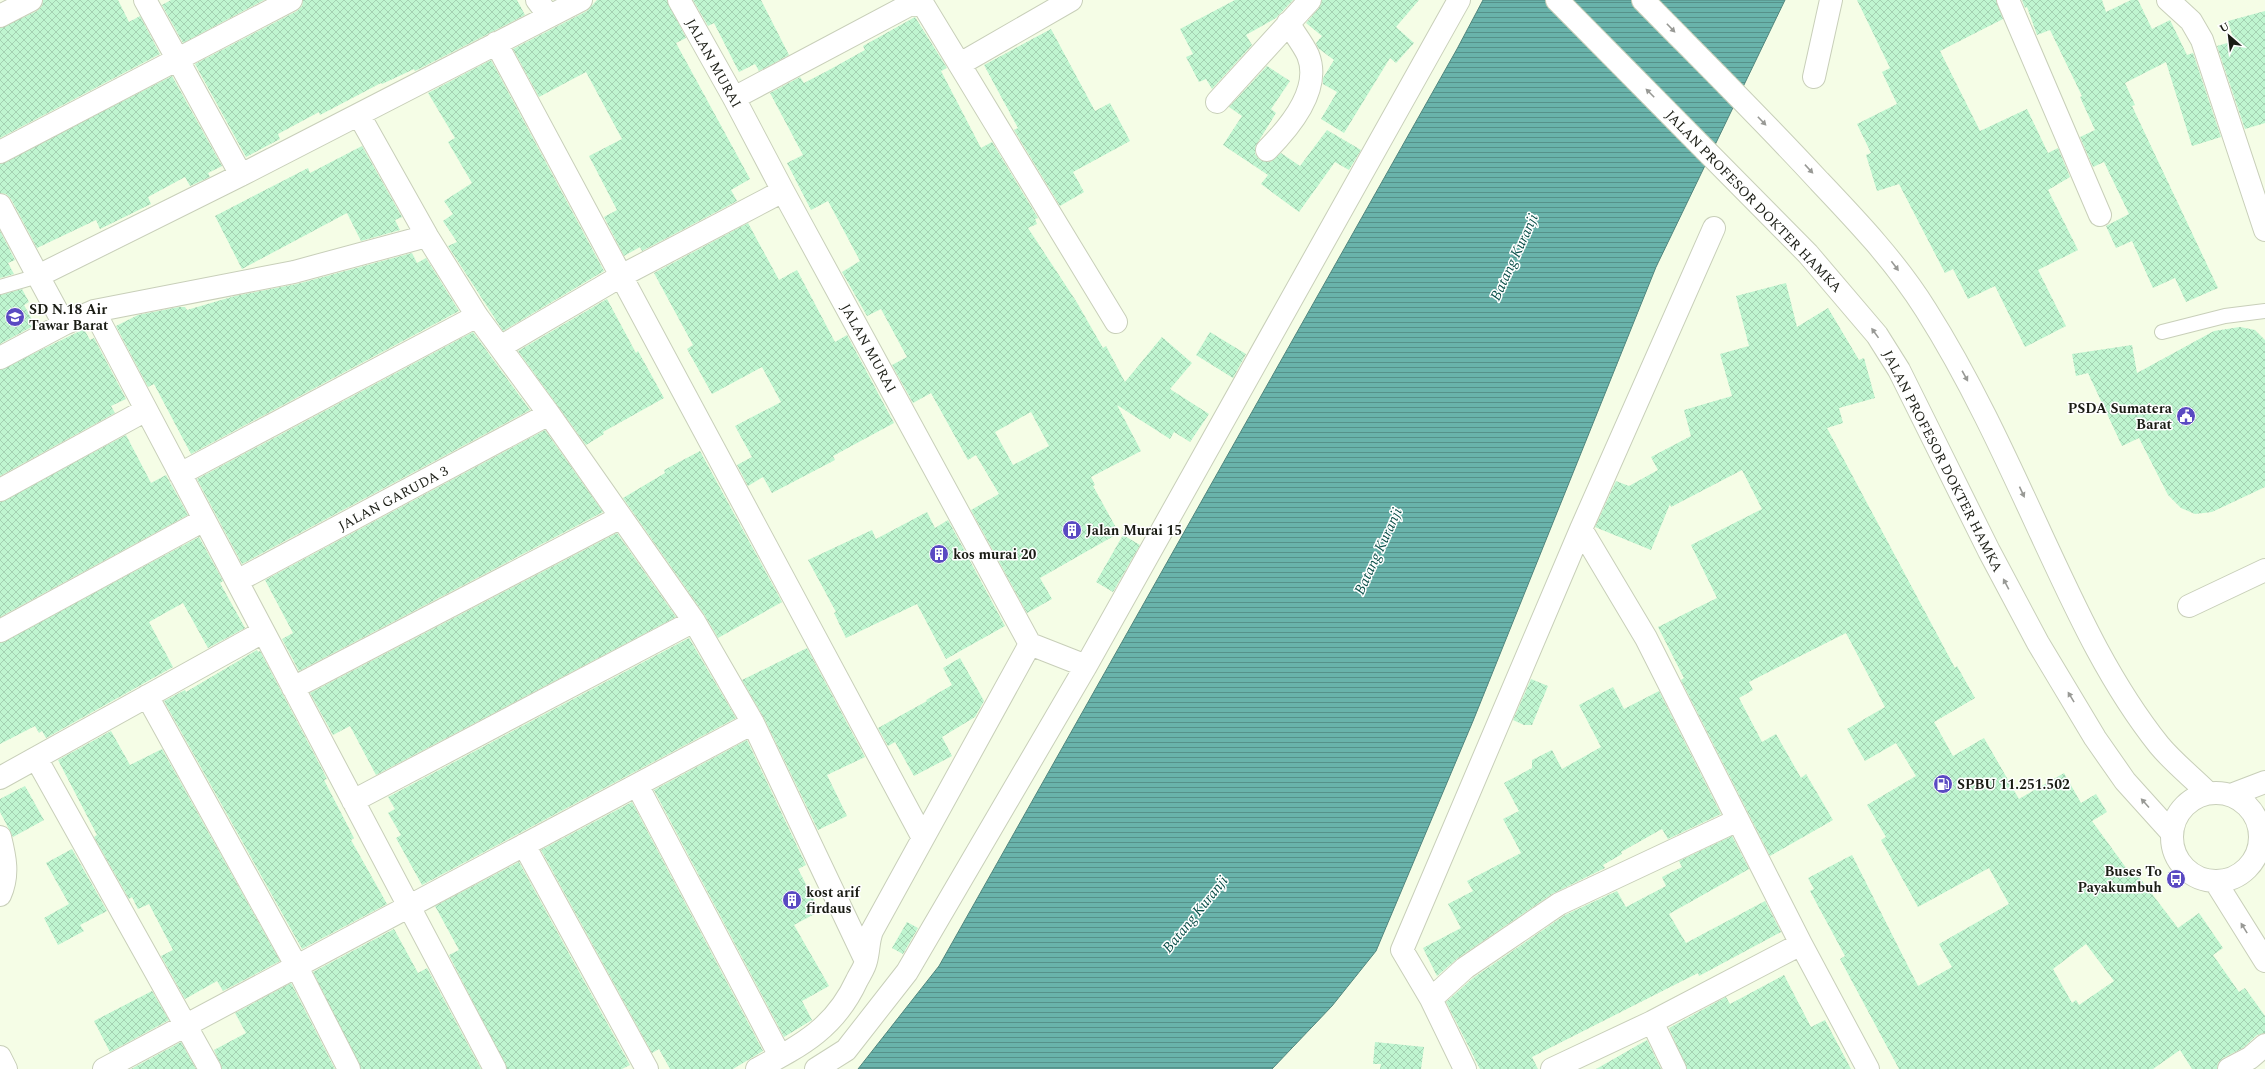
<svg xmlns="http://www.w3.org/2000/svg" width="2265" height="1069" viewBox="0 0 2265 1069" font-family="Spectral,serif">
	<style>
		.water { fill: url(#water-rules); stroke: #51867e }
		.building { fill: url(#building-cross-hatch); fill-rule: evenodd }
		.lines { fill: none; stroke-linecap: round; stroke-linejoin: round }
		.service-casing { stroke: #c8cfb9; stroke-width: 16 }
		.minor-casing { stroke: #c8cfb9; stroke-width: 24 }
		.primary-casing { stroke: #c8cfb9; stroke-width: 24 }
		.service { stroke: #fff; stroke-width: 14 }
		.minor { stroke: #fff; stroke-width: 22 }
		.primary { stroke: #fff; stroke-width: 22 }
		.oneway { fill: #989995 }
		.labels { text-anchor: middle; stroke-width: 3; stroke-linejoin: round; paint-order: stroke }
		.street-label { font-size: 14px; fill: #1a1c14; stroke: #fff }
		.poi-label { font-size: 14px; font-weight: bold; fill: #1a1c14; stroke: #fff; text-anchor: start }
		.water-label { font-size: 15px; font-style: italic; fill: #0b4f49; stroke: #fff }
	</style>
	<defs>
		<pattern id="water-rules" width="6" height="5" patternUnits="userSpaceOnUse"><rect width="6" height="5" fill="#69b3ab"/><path d="M0 2.5h6" fill="none" stroke="#56918a"/></pattern>
		<pattern id="building-cross-hatch" width="8" height="8" patternUnits="userSpaceOnUse"><rect width="8" height="8" fill="#bff5d0"/><path d="M0 0l8 8M0 8l8-8" fill="none" stroke="#a4d1b2"/></pattern>
	</defs>
	<rect width="100%" height="100%" fill="#f5fde6"/>
	<!-- water -->
	<path class="water" d="M 1483,0 L 1785,0 L 1656,267 L 1473,721 L 1376,951 L 1332,1006 L 1272,1069 L 858,1069 L 939,966 L 1457,49 Z"/>
	<!-- building -->
	<path class="building" d="M 43,0 L 118,0 L 129,22 L 140,16 L 160,54 L 0,138 L 0,28 L 37,11 L 42,6 Z
		M 171,0 L 264,0 L 183,43 L 162,5 Z
		M 303,0 L 517,0 L 525,15 L 415,71 L 414,69 L 382,84 L 381,83 L 320,115 L 319,112 L 278,134 L 280,139 L 246,157 L 195,64 L 297,11 L 302,6 Z
		M 597,0 L 667,0 L 686,38 L 676,43 L 750,179 L 731,190 L 737,201 L 642,251 L 640,247 L 624,256 L 604,217 L 617,210 L 589,156 L 622,139 L 586,72 L 539,97 L 513,49 L 587,11 Z
		M 693,0 L 761,0 L 789,55 L 759,71 L 755,64 L 739,72 L 714,23 L 708,26 Z
		M 1235,0 L 1293,0 L 1276,18 L 1246,35 L 1252,45 L 1212,89 L 1206,79 L 1199,82 L 1186,57 L 1193,54 L 1180,29 Z
		M 1322,0 L 1419,0 L 1396,27 L 1414,43 L 1396,63 L 1390,58 L 1344,133 L 1321,119 L 1337,92 L 1323,84 L 1323,78 L 1334,60 L 1318,48 L 1316,43 L 1322,36 L 1306,23 L 1319,8 Z
		M 1857,0 L 1996,0 L 2003,19 L 1940,51 L 1980,131 L 2027,109 L 2048,153 L 2058,148 L 2070,177 L 2048,190 L 2078,250 L 2038,270 L 2066,326 L 2025,347 L 1995,286 L 1968,299 L 1953,269 L 1945,273 L 1899,184 L 1877,191 L 1866,155 L 1871,153 L 1857,124 L 1897,104 L 1882,72 L 1890,68 Z
		M 2022,0 L 2102,0 L 2106,12 L 2131,0 L 2138,0 L 2152,29 L 2170,20 L 2187,55 L 2193,53 L 2221,137 L 2192,146 L 2166,62 L 2125,83 L 2135,105 L 2132,106 L 2218,288 L 2186,302 L 2175,278 L 2153,288 L 2132,241 L 2116,248 L 2106,226 L 2129,214 L 2104,162 L 2093,167 L 2080,137 L 2095,130 L 2080,97 L 2082,96 L 2050,30 L 2037,35 L 2027,7 L 2025,8 Z
		M 2265,11 L 2265,123 L 2245,129 L 2217,46 L 2234,41 L 2228,21 Z
		M 915,17 L 947,68 L 941,71 L 981,148 L 992,142 L 1038,218 L 1035,219 L 1037,224 L 1028,228 L 1076,301 L 1103,348 L 1106,346 L 1125,382 L 1162,337 L 1192,363 L 1170,389 L 1209,414 L 1190,442 L 1174,432 L 1170,439 L 1117,405 L 1141,451 L 1091,477 L 1095,485 L 1093,486 L 1119,533 L 1040,578 L 1052,599 L 1027,613 L 971,510 L 999,494 L 976,455 L 968,460 L 931,393 L 913,403 L 892,365 L 907,357 L 881,309 L 867,316 L 842,272 L 860,261 L 828,201 L 811,210 L 787,163 L 803,155 L 770,93 L 800,77 L 804,83 L 829,70 L 865,50 L 863,46 ZM 1031,412 L 1049,446 L 1013,465 L 995,432 Z
		M 1051,29 L 1095,111 L 1110,103 L 1130,141 L 1073,172 L 1084,192 L 1060,206 L 1014,130 L 1018,128 L 984,65 Z
		M 491,60 L 604,271 L 503,331 L 448,246 L 457,242 L 443,221 L 453,214 L 444,201 L 472,183 L 448,142 L 455,138 L 428,93 Z
		M 1267,66 L 1290,81 L 1271,109 L 1276,113 L 1255,147 L 1255,154 L 1259,159 L 1270,162 L 1281,153 L 1300,166 L 1327,130 L 1361,150 L 1349,170 L 1335,162 L 1299,212 L 1261,184 L 1268,175 L 1223,145 L 1242,116 L 1229,107 Z
		M 172,76 L 222,166 L 208,173 L 210,177 L 190,186 L 185,177 L 148,197 L 151,204 L 100,229 L 96,220 L 37,248 L 11,199 L 6,194 L 0,193 L 0,164 Z
		M 362,146 L 402,217 L 395,220 L 400,230 L 361,241 L 347,213 L 242,269 L 215,216 L 308,168 L 310,173 Z
		M 748,223 L 779,280 L 797,270 L 835,342 L 847,335 L 894,423 L 833,456 L 835,460 L 772,493 L 763,477 L 748,486 L 737,465 L 752,457 L 735,426 L 781,402 L 762,367 L 712,394 L 687,349 L 693,345 L 654,273 Z
		M 0,231 L 15,260 L 8,263 L 14,274 L 0,278 Z
		M 412,253 L 417,263 L 426,258 L 459,311 L 191,454 L 154,384 L 148,387 L 116,326 L 138,315 L 179,307 L 185,307 L 187,310 L 235,296 L 297,284 Z
		M 1786,283 L 1797,327 L 1828,308 L 1859,360 L 1864,358 L 1875,398 L 1839,408 L 1843,423 L 1827,428 L 1955,668 L 1957,666 L 1975,698 L 1934,722 L 1953,756 L 1984,738 L 2019,799 L 2064,773 L 2081,803 L 2096,794 L 2107,812 L 2092,821 L 2132,876 L 2136,873 L 2178,928 L 2199,913 L 2223,948 L 2213,955 L 2239,992 L 2245,988 L 2265,1016 L 2265,1033 L 2257,1035 L 2243,1048 L 2223,1058 L 2218,1063 L 2217,1069 L 2192,1069 L 2180,1050 L 2153,1069 L 1899,1069 L 1840,959 L 1845,956 L 1810,891 L 1814,889 L 1808,878 L 1852,855 L 1918,986 L 1952,967 L 1939,944 L 2009,904 L 1989,868 L 1918,907 L 1881,840 L 1886,837 L 1867,805 L 1916,776 L 1896,743 L 1865,761 L 1847,729 L 1885,707 L 1846,633 L 1749,682 L 1753,690 L 1739,698 L 1762,742 L 1776,734 L 1801,778 L 1806,774 L 1833,820 L 1770,856 L 1681,680 L 1684,678 L 1658,627 L 1717,598 L 1691,545 L 1762,509 L 1742,470 L 1671,507 L 1670,504 L 1651,550 L 1595,527 L 1616,481 L 1629,486 L 1658,470 L 1651,457 L 1691,436 L 1684,410 L 1732,396 L 1720,354 L 1749,346 L 1736,296 ZM 2086,944 L 2114,981 L 2079,1005 L 2076,1000 L 2072,1003 L 2053,969 Z
		M 22,289 L 29,302 L 24,305 L 35,325 L 0,344 L 0,295 Z
		M 607,299 L 636,353 L 638,351 L 664,398 L 603,432 L 604,434 L 586,445 L 518,351 Z
		M 2240,327 L 2255,330 L 2265,340 L 2265,487 L 2212,512 L 2195,514 L 2181,508 L 2168,495 L 2139,438 L 2122,446 L 2088,373 L 2076,376 L 2072,354 L 2132,345 L 2137,373 L 2214,331 Z
		M 84,329 L 90,340 L 94,338 L 126,399 L 111,406 L 115,413 L 0,476 L 0,370 Z
		M 473,332 L 530,410 L 242,564 L 197,479 Z
		M 1210,332 L 1246,354 L 1233,378 L 1196,355 Z
		M 545,430 L 603,512 L 299,671 L 282,639 L 293,633 L 265,580 Z
		M 126,435 L 151,483 L 166,475 L 188,515 L 0,617 L 0,502 Z
		M 700,451 L 782,602 L 718,638 L 704,614 L 623,498 L 665,473 L 664,470 Z
		M 927,512 L 935,528 L 948,520 L 1005,626 L 946,659 L 917,604 L 846,638 L 834,613 L 836,612 L 808,560 L 872,530 L 876,539 Z
		M 617,533 L 676,617 L 376,775 L 350,726 L 333,735 L 310,693 Z
		M 1123,535 L 1140,545 L 1113,592 L 1096,582 Z
		M 199,537 L 223,581 L 220,583 L 245,628 L 208,648 L 183,603 L 149,622 L 173,667 L 46,738 L 42,731 L 39,733 L 35,726 L 0,744 L 0,643 Z
		M 689,638 L 736,718 L 422,885 L 396,838 L 401,835 L 388,813 L 395,809 L 388,797 Z
		M 807,648 L 865,757 L 827,775 L 847,816 L 818,830 L 764,718 L 742,680 Z
		M 257,650 L 258,652 L 260,651 L 322,769 L 327,779 L 324,780 L 354,838 L 351,840 L 387,904 L 302,949 L 164,701 L 185,690 L 186,692 Z
		M 960,658 L 984,701 L 975,717 L 942,737 L 952,756 L 914,776 L 895,742 L 888,746 L 878,728 L 927,701 L 926,700 L 952,685 L 943,668 Z
		M 1531,679 L 1548,686 L 1532,725 L 1524,725 L 1513,720 Z
		M 1613,687 L 1624,709 L 1659,691 L 1721,814 L 1668,839 L 1662,829 L 1621,852 L 1622,854 L 1603,865 L 1605,868 L 1552,894 L 1458,958 L 1437,976 L 1423,948 L 1461,928 L 1448,904 L 1473,891 L 1467,881 L 1521,853 L 1503,819 L 1519,811 L 1504,783 L 1532,768 L 1532,760 L 1552,750 L 1562,769 L 1601,747 L 1579,705 Z
		M 111,731 L 130,765 L 162,749 L 280,961 L 223,991 L 217,981 L 185,999 L 161,956 L 173,950 L 149,904 L 138,909 L 132,897 L 129,899 L 94,837 L 97,835 L 58,760 Z
		M 747,740 L 806,865 L 798,869 L 820,911 L 794,925 L 829,986 L 802,1001 L 812,1020 L 784,1037 L 654,790 Z
		M 25,786 L 44,820 L 13,837 L 0,812 L 0,799 Z
		M 632,802 L 763,1051 L 733,1069 L 670,1069 L 659,1049 L 652,1053 L 541,850 Z
		M 1732,836 L 1749,869 L 1669,914 L 1686,943 L 1765,901 L 1781,932 L 1699,976 L 1698,973 L 1532,1057 L 1538,1069 L 1480,1069 L 1446,1002 L 1473,978 L 1565,915 L 1617,891 L 1626,907 L 1666,886 L 1662,877 L 1682,867 L 1679,861 Z
		M 72,849 L 107,911 L 80,925 L 84,931 L 58,945 L 44,918 L 69,904 L 46,863 Z
		M 519,862 L 630,1065 L 622,1069 L 507,1069 L 449,955 L 459,950 L 435,906 Z
		M 907,922 L 918,928 L 903,954 L 892,948 Z
		M 394,929 L 418,973 L 427,968 L 481,1069 L 361,1069 L 313,972 Z
		M 1784,975 L 1811,1027 L 1825,1020 L 1851,1069 L 1687,1069 L 1669,1028 L 1726,997 L 1730,1004 Z
		M 291,983 L 335,1069 L 222,1069 L 214,1050 L 246,1033 L 235,1013 Z
		M 152,991 L 169,1020 L 110,1052 L 94,1021 Z
		M 1647,1040 L 1661,1069 L 1596,1069 Z
		M 181,1042 L 196,1069 L 131,1069 Z
		M 1375,1042 L 1424,1047 L 1421,1069 L 1380,1069 L 1381,1064 L 1373,1064 Z"/>
	<g class="lines">
		<defs>
			<path id="service" d="M 0,287 L 38,276
				M 2162,332 L 2225,316 L 2265,311"/>
			<path id="minor" d="M 145,0 L 241,175
				M 537,0 L 549,16
				M 679,0 L 734,98 L 783,191 L 1030,644 L 1086,666
				M 2008,0 L 2100,215
				M 2168,0 L 2191,21 L 2202,40 L 2265,230
				M 0,16 L 31,0
				M 496,43 L 923,838
				M 960,64 L 1071,0
				M 1814,77 L 1831,0
				M 734,98 L 911,4 L 924,6 L 1116,322
				M 1217,102 L 1310,0
				M 359,115 L 427,236 L 477,316 L 549,414 L 694,621 L 753,723 L 866,961
				M 1267,150 C 1289,128 1322,90 1308,55 C 1303,44 1294,33 1288,23
				M 0,152 L 291,0
				M 0,205 L 38,276
				M 94,311 L 495,1069
				M 64,324 L 38,276 L 241,175 L 581,0
				M 500,347 L 621,276 L 783,191
				M 0,358 L 64,324 L 94,311 L 294,272 L 427,236
				M 180,474 L 477,316
				M 0,490 L 146,410
				M 1581,529 L 1646,638 L 1738,820
				M 237,581 L 549,414
				M 2189,606 L 2265,570
				M 0,631 L 204,520
				M 293,688 L 621,517
				M 147,696 L 297,967 L 349,1069
				M 36,758 L 210,1069
				M 0,778 L 263,632
				M 637,785 L 780,1056
				M 353,801 L 694,621
				M 0,837 C 5,857 9,875 0,895
				M 524,845 L 647,1069
				M 1431,999 L 1465,968 L 1559,904 L 1738,820 L 1801,944 L 1868,1069
				M 1652,1022 L 1675,1069
				M 0,1057 L 6,1069
				M 104,1069 L 753,723
				M 757,1069 C 802,1045 835,1028 857,980 C 860,974 865,967 866,961 C 869,950 868,941 872,931 L 1030,644
				M 816,1069 L 846,1050 L 907,972 L 1086,666 L 1459,0
				M 1465,1069 L 1431,999 L 1402,950 L 1581,529 L 1714,228
				M 1552,1069 L 1652,1022 L 1801,944
				M 2229,1069 L 2250,1058 L 2265,1045"/>
			<path id="primary" d="M 1557,0 L 1808,254 L 1877,335 L 1899,370 L 1989,551 L 2038,643 L 2095,738 L 2125,781 L 2171,832
				M 1643,0 C 1702,60 1762,119 1819,181 C 1857,221 1896,262 1926,310 C 1971,381 2006,458 2041,534 C 2075,607 2108,681 2159,745 C 2173,762 2192,777 2208,793
				M2172 837a44 44 0 1 1 88 0a44 44 0 1 1-88 0Z
				M 2231,795 L 2265,782
				M 2215,881 L 2265,961"/>
		</defs>
		<!-- service casing -->
		<use href="#service" class="service-casing"/>
		<!-- minor casing -->
		<use href="#minor" class="minor-casing"/>
		<!-- primary casing -->
		<use href="#primary" class="primary-casing"/>
		<!-- service -->
		<use href="#service" class="service"/>
		<!-- minor -->
		<use href="#minor" class="minor"/>
		<!-- primary -->
		<use href="#primary" class="primary"/>
	</g>
	<!-- one-way arrows -->
	<defs><path id="oneway-solid" d="M-6-.8H1V-3.2L6.5 0L1 3.2V.8H-6Z"/></defs>
	<g class="oneway">
		<use href="#oneway-solid" transform="translate(1671 28) rotate(46)"/>
		<use href="#oneway-solid" transform="translate(1650 93) rotate(-135)"/>
		<use href="#oneway-solid" transform="translate(1762 121) rotate(46)"/>
		<use href="#oneway-solid" transform="translate(1809 169) rotate(47)"/>
		<use href="#oneway-solid" transform="translate(1895 266) rotate(53)"/>
		<use href="#oneway-solid" transform="translate(1875 333) rotate(-126)"/>
		<use href="#oneway-solid" transform="translate(1965 376) rotate(61)"/>
		<use href="#oneway-solid" transform="translate(2022 492) rotate(65)"/>
		<use href="#oneway-solid" transform="translate(2006 584) rotate(-118)"/>
		<use href="#oneway-solid" transform="translate(2071 697) rotate(-121)"/>
		<use href="#oneway-solid" transform="translate(2145 803) rotate(-132)"/>
		<use href="#oneway-solid" transform="translate(2244 928) rotate(-122)"/>
	</g>
	<!-- icons -->
	<defs>
		<symbol id="school-disc" viewBox="-11 -11 22 22"><circle r="9.5" fill="#5a4ac2" stroke="#fff"/><path d="M0-5L7-2L0 1L-7-2ZM-4 1L0 2.5L4 1V4Q0 6-4 4Z" fill="#fff"/></symbol>
		<symbol id="civic-disc" viewBox="-11 -11 22 22"><circle r="9.5" fill="#5a4ac2" stroke="#fff"/><path d="M-.6-6.5H3V-4.5H.6V-3L4-1V1h2V6H-6V1h2V-1L-.6-3ZM-1.2 2.5V6h2.4V2.5Z" fill="#fff"/></symbol>
		<symbol id="building-disc" viewBox="-11 -11 22 22"><circle r="9.5" fill="#5a4ac2" stroke="#fff"/><path d="M-4-6H4V6H1V3H-1V6H-4ZM-2.5-4.3h1.7v1.8h-1.7ZM.8-4.3h1.7v1.8H.8ZM-2.5-1h1.7V.8h-1.7ZM.8-1h1.7V.8H.8Z" fill="#fff"/></symbol>
		<symbol id="fuel-disc" viewBox="-11 -11 22 22"><circle r="9.5" fill="#5a4ac2" stroke="#fff"/><path d="M-5.5-6h7V0h2V4h1.3V-2.5L3-4.5l.8-.8L6-3V5H2.5V1h-1V6h-7ZM-4.2-4.7v3.2H.2V-4.7Z" fill="#fff"/></symbol>
		<symbol id="bus-disc" viewBox="-11 -11 22 22"><circle r="9.5" fill="#5a4ac2" stroke="#fff"/><path d="M-5-6H5V4H4V6H2V4H-2V6H-4V4H-5ZM-3.5-4V0h7V-4ZM-3.5 1.2v1.5H-2V1.2ZM2 1.2v1.5H3.5V1.2Z" fill="#fff"/></symbol>
	</defs>
	<g fill-rule="evenodd">
		<use href="#school-disc" x="4" y="306" width="22" height="22"/>
		<use href="#civic-disc" x="2175" y="405" width="22" height="22"/>
		<use href="#building-disc" x="1061" y="519" width="22" height="22"/>
		<use href="#building-disc" x="928" y="543" width="22" height="22"/>
		<use href="#fuel-disc" x="1932" y="773" width="22" height="22"/>
		<use href="#bus-disc" x="2165" y="868" width="22" height="22"/>
		<use href="#building-disc" x="781" y="889" width="22" height="22"/>
	</g>
	<g class="labels">
		<!-- street labels -->
		<g class="street-label">
			<text transform="translate(714 63) rotate(61)" y="5">JALAN MURAI</text>
			<text transform="translate(1754 201) rotate(46)" y="5">JALAN PROFESOR DOKTER HAMKA</text>
			<text transform="translate(869 348) rotate(61)" y="5">JALAN MURAI</text>
			<text transform="translate(1943 461) rotate(63)" y="5">JALAN PROFESOR DOKTER HAMKA</text>
			<text transform="translate(393 498) rotate(-28)" y="5">JALAN GARUDA 3</text>
		</g>
		<!-- poi labels -->
		<g class="poi-label">
			<text x="29" y="314">SD N.18 Air<tspan x="29" dy="16">Tawar Barat</tspan></text>
			<text x="2172" y="413" text-anchor="end">PSDA Sumatera<tspan x="2172" dy="16">Barat</tspan></text>
			<text x="1086" y="535">Jalan Murai 15</text>
			<text x="953" y="559">kos murai 20</text>
			<text x="1957" y="789">SPBU 11.251.502</text>
			<text x="2162" y="876" text-anchor="end">Buses To<tspan x="2162" dy="16">Payakumbuh</tspan></text>
			<text x="806" y="897">kost arif<tspan x="806" dy="16">firdaus</tspan></text>
		</g>
		<!-- water labels -->
		<g class="water-label">
			<text transform="translate(1514 257) rotate(-65)" y="5">Batang Kuranji</text>
			<text transform="translate(1378 551) rotate(-65)" y="5">Batang Kuranji</text>
			<text transform="translate(1195 914) rotate(-51)" y="5">Batang Kuranji</text>
		</g>
	</g>
	<!-- north arrow -->
	<g transform="translate(2229 36) rotate(332)" stroke="#ffffff" stroke-width="3" paint-order="stroke">
	<path d="M0-3L7 15L0 10L-7 15Z" fill="#1a1c14"/>
	<text y="-6" font-size="11" font-weight="bold" text-anchor="middle" fill="#1a1c14">U</text>
	</g>
</svg>
